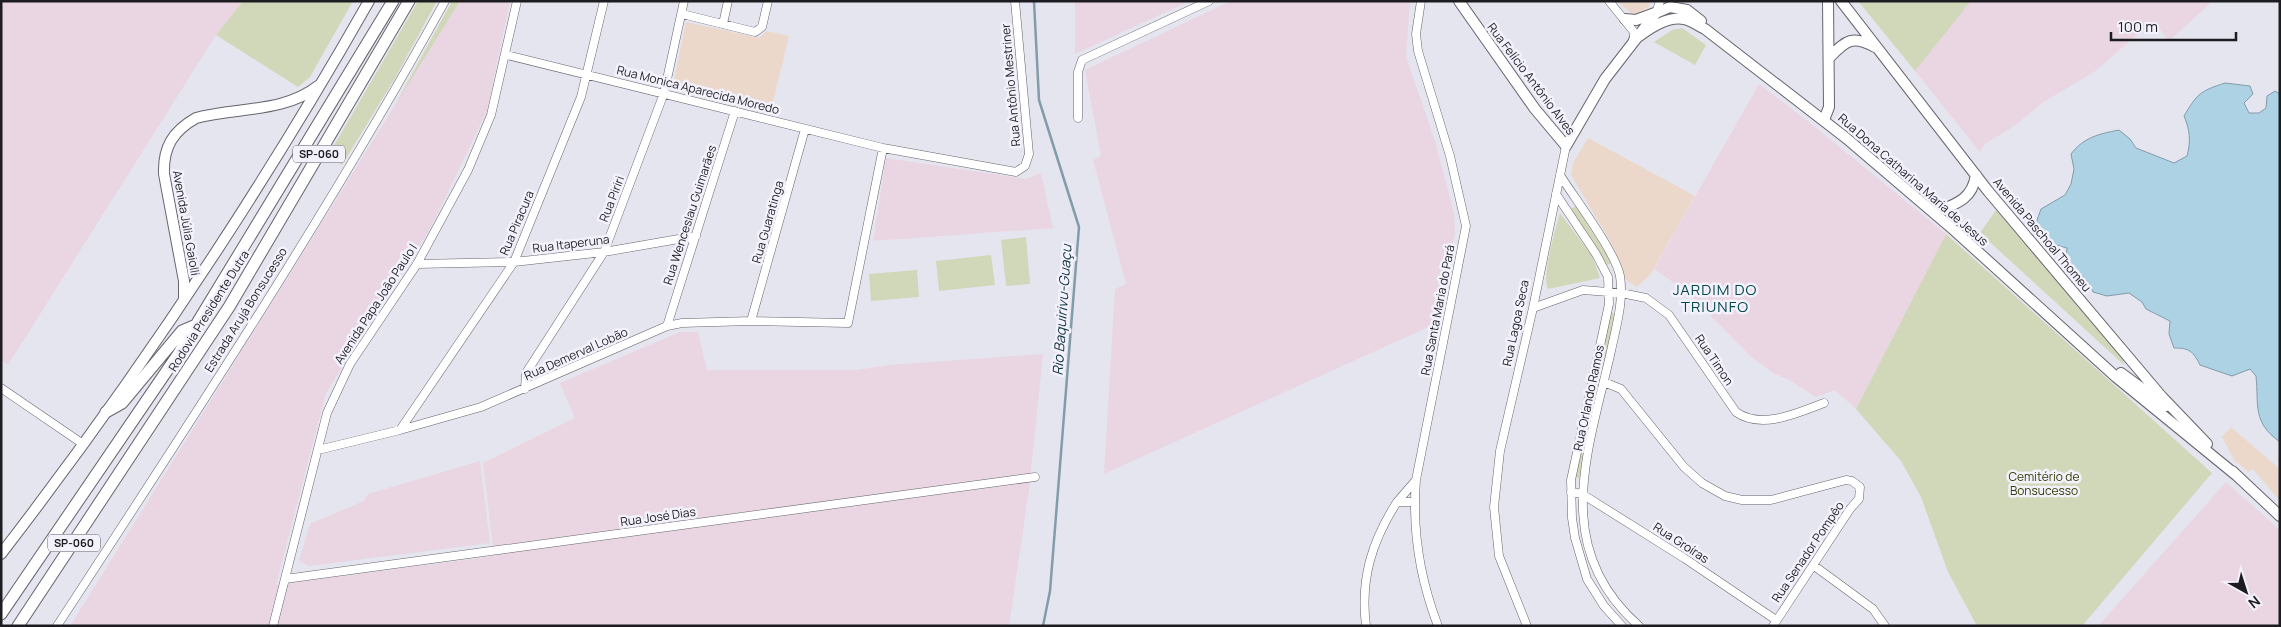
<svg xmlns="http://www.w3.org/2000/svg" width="2281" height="627" viewBox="0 0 2281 627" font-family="Manrope,sans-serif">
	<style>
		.industrial { fill: #ead5e3 }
		.education { fill: #ecd8ca }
		.green { fill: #d1d8b9 }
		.water { fill: #add2e4; stroke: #829caa }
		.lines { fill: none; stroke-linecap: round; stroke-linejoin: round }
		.stream { stroke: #829caa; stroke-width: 2.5 }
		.minor-casing { stroke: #66656e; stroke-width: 9 }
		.major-casing { stroke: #66656e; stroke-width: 12 }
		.highway-casing { stroke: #66656e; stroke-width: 13 }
		.minor { stroke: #fff; stroke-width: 8 }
		.major { stroke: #fff; stroke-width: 10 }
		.highway { stroke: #fff; stroke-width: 11 }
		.labels { text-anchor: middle; stroke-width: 5; stroke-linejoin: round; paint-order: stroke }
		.shield { fill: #f3f2fc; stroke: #5d5d63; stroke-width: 1 }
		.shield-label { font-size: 11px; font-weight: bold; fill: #1d1d21 }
		.street-label { font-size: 12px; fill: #1d1d21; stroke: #f3f2fc }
		.park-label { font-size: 12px; fill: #353e05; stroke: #f3f2fc }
		.water-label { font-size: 14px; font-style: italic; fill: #0e303e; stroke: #f3f2fc }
		.quarter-label { font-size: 15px; letter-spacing: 1px; fill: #04474b; stroke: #f3f2fc }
	</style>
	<rect width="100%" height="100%" fill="#e5e5ef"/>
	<!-- industrial -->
	<path class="industrial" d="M 1,1 L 243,1 L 216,35 L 8,365 L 1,361 Z
		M 460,1 L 510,1 L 487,111 L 430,229 L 326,393 L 276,585 L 494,556 L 483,463 L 575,418 L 560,383 L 680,332 L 698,332 L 707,370 L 857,370 L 889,365 L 1043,354 L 1029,490 L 1009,626 L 70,626 Z
		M 1075,1 L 1190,1 L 1075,54 Z
		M 1231,1 L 1410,1 L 1406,57 L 1435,141 L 1454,213 L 1455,234 L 1435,324 L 1104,474 L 1115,289 L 1126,284 L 1093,160 L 1101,156 L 1085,70 Z
		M 1971,1 L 2213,1 L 2169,41 L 2153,21 L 2094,72 L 2042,103 L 2017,124 L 1985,144 L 1980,152 L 1915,71 Z
		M 1759,84 L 1810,123 L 1946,234 L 1856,409 L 1835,390 L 1816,397 L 1789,380 L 1773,373 L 1750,356 L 1686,291 L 1654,269 Z
		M 886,158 L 1027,179 L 1041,173 L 1053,228 L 873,241 Z
		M 480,461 L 490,543 L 309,566 L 299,561 L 310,524 L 364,501 L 368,494 Z
		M 2226,482 L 2280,530 L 2280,626 L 2098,626 Z"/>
	<!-- education -->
	<path class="education" d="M 1617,1 L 1650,1 L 1649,6 L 1641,12 L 1632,14 Z
		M 686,22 L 759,38 L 767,31 L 789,36 L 770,113 L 762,113 L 672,90 Z
		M 1588,138 L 1695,196 L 1650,275 L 1637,287 L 1626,280 L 1610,241 L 1571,175 L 1573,163 Z
		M 2231,427 L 2280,469 L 2280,501 L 2253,469 L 2249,472 L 2234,460 L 2222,437 Z"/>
	<!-- green -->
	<path class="green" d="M 243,1 L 353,1 L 310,77 L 298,87 L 216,35 Z
		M 418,1 L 437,1 L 395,78 L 342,165 L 328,156 Z
		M 452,1 L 460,1 L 394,107 Z
		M 1858,1 L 1971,1 L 1915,71 Z
		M 1682,28 L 1706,45 L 1695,65 L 1654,42 L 1672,30 Z
		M 1576,206 L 1612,263 L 1606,265 L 1571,209 Z
		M 1996,210 L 2122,354 L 2124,365 L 1980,233 Z
		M 1560,213 L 1592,256 L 1600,278 L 1548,289 C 1541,277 1556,228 1560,213 Z
		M 1946,234 L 2212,473 L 2082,626 L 1977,626 L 1948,572 L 1921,497 L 1901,461 L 1856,409 Z
		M 1026,237 L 1030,284 L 1006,286 L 1001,240 Z
		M 991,255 L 995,285 L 939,291 L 936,261 Z
		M 917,270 L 919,297 L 871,301 L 869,274 Z
		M 1610,313 L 1616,314 L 1580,478 L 1574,477 Z"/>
	<!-- water -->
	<path class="water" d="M 2225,83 L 2250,86 L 2253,94 L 2244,103 L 2249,113 L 2259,113 L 2266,108 L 2267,96 L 2275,91 L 2280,94 L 2280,442 C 2252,422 2259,406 2256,376 L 2250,369 L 2232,376 L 2200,365 C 2193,351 2189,348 2174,348 L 2169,334 L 2170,321 L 2146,309 L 2142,302 L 2129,293 L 2107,296 L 2093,292 L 2088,282 L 2066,259 L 2067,248 L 2049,243 L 2036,223 L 2041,209 L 2065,195 L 2071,184 L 2074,169 L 2071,154 C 2084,137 2099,134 2119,130 L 2130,139 L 2136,148 L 2174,163 L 2187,156 C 2191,141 2190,130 2184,116 C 2197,94 2200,91 2225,83 Z"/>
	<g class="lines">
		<!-- stream -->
		<path class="stream" d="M 1034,1 L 1039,100 L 1079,227 L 1050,591 L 1043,626"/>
		<defs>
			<path id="minor" d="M 1421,1 L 1416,34 L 1418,51 L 1450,156 L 1466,226 L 1416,480 C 1412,530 1420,579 1438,626
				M 1609,1 L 1634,32 L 1634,40
				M 1656,13 L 1660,1
				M 682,14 L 755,32 L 762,27 L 768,1
				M 723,24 L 728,1
				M 507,55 L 883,148 L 1016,172 L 1025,166 L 1029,154 L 1015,1
				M 1078,118 L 1078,72 L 1082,60 L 1209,1
				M 1560,175 C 1575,199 1615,251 1620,276 C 1624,301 1616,327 1611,351 C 1589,449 1549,547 1639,626
				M 1556,194 L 1596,254 L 1608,277 L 1609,304 L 1571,480 L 1572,518 L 1575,538 L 1587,579 L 1604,606 L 1622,626
				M 417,264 L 514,262 L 604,252 L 696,236
				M 1533,308 L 1583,290 L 1621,293 L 1646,298 L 1669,315 L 1736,412 C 1761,430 1798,413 1824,403
				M 751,321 L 805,129
				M 667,326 L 735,111
				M 1604,382 L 1621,389 L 1684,467 L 1702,483 L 1725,496 L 1742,500 L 1771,500 L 1846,480 L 1852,481 L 1860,487 L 1859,499 L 1850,509 L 1773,626
				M 1,388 L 83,444
				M 525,389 L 526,373 L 604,252 L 664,93 L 684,1
				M 400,430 L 514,262 L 581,97 L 604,1
				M 318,450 L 400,430 L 481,407 L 667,326 L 682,323 L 751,321 L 848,323 L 883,148
				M 1571,492 L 1582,494 L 1684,558 L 1776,620
				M 1414,502 L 1397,502 L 1416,480
				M 1813,565 L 1873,609 L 1885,626
				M 285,579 L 1035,477
				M 57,626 C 191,421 326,216 445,1
				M 273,626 L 327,413 L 350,364 L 417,264 L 468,170 L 491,115 L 517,1
				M 1366,626 C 1360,579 1372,541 1397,502
				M 1527,626 L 1499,556 L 1494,507 L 1500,451 L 1533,308 L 1566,146"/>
			<path id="major" d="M 1459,1 L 1535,109 L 1566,146 L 1605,79 L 1656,13 L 1670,7 L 1687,10 L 1701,21
				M 1841,1 L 1988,191 L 2162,397 L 2207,444
				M 1625,19 L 1636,20 L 1655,13
				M 1634,40 C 1647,30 1666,16 1684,19 C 1691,20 1698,26 1705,29 L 1846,138 L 1955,231 L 2116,377 L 2236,475
				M 1830,57 C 1846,40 1853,35 1875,47
				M 1824,120 L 1829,107 L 1828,1
				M 1934,213 C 1956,204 1972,200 1976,175
				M 184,298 L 184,281 L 164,174 C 163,147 173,131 196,118 C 236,107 284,113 318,86
				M 2121,373 L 2166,406
				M 2232,471 L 2280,516
				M 1,554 C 136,379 260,193 369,1"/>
			<path id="highway" d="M 106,412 L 122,403 L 182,331 L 196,325
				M 1,614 L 179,353 L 393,1
				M 18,626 L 229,307 L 409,1"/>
		</defs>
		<!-- minor casing -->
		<use href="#minor" class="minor-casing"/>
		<!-- major casing -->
		<use href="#major" class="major-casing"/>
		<!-- highway casing -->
		<use href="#highway" class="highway-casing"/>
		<!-- minor -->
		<use href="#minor" class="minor"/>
		<!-- major -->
		<use href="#major" class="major"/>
		<!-- highway -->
		<use href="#highway" class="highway"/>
	</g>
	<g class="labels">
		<!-- shield labels -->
		<g class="shield">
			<rect x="293" y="145.5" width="52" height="17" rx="4"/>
			<rect x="48" y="534.5" width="52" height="17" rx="4"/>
		</g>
		<g class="shield-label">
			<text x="319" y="158">SP-060</text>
			<text x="74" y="547">SP-060</text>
		</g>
		<!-- street labels -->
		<g class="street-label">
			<text transform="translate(1531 79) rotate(53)" y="4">Rua Felício Antônio Alves</text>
			<text transform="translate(1011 85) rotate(-95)" y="4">Rua Antônio Mestriner</text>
			<text transform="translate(698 90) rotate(14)" y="4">Rua Monica Aparecida Moredo</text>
			<text transform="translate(1913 180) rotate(41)" y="4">Rua Dona Catharina Maria de Jesus</text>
			<text transform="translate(612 199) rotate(-69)" y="4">Rua Piriri</text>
			<text transform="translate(690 215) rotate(-72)" y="4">Rua Wenceslau Guimarães</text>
			<text transform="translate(768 222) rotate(-74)" y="4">Rua Guaratinga</text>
			<text transform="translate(186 223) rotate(80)" y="4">Avenida Júlia Gaiolli</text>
			<text transform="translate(517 223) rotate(-67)" y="4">Rua Piracura</text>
			<text transform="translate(2042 235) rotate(50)" y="4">Avenida Paschoal Thomeu</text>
			<text transform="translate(571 244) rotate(-7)" y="4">Rua Itaperuna</text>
			<text transform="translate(376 304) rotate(-57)" y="4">Avenida Papa João Paulo I</text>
			<text transform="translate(246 310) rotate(-58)" y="4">Estrada Arujá Bonsucesso</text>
			<text transform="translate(1438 310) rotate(-79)" y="4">Rua Santa Maria do Pará</text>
			<text transform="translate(209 311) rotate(-58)" y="4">Rodovia Presidente Dutra</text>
			<text transform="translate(1516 323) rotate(-78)" y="4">Rua Lagoa Seca</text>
			<text transform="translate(576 354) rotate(-24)" y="4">Rua Demerval Lobão</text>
			<text transform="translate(1714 360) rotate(56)" y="4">Rua Timon</text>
			<text transform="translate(1589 398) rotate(-78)" y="4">Rua Orlando Ramos</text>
			<text transform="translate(658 517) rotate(-8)" y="4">Rua José Dias</text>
			<text transform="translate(1681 543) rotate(33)" y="4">Rua Groíras</text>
			<text transform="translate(1808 552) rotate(-56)" y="4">Rua Senador Pompêo</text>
		</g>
		<!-- park labels -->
		<g class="park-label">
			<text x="2044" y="481">Cemitério de<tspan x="2044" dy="14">Bonsucesso</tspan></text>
		</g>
		<!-- water labels -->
		<g class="water-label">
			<text transform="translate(1062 310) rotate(-86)" y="5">Rio Baquirivu-Guaçu</text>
		</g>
		<!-- quarter labels -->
		<g class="quarter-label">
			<text x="1715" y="295">JARDIM DO<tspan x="1715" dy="17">TRIUNFO</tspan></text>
		</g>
	</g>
	<!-- border -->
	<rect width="2281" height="627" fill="none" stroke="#1d1d21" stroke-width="5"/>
	<!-- north arrow -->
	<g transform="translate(2246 592) rotate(141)" stroke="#f3f2fc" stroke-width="4" paint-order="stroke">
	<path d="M0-4L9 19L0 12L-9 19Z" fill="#1d1d21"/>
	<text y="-8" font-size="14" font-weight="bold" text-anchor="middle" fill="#1d1d21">N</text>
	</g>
	<!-- scale -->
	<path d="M2111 32v8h125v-8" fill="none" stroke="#1d1d21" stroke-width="2.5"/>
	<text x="2118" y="32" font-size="15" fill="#1d1d21" stroke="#f3f2fc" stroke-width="4" paint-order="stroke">100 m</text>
</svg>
